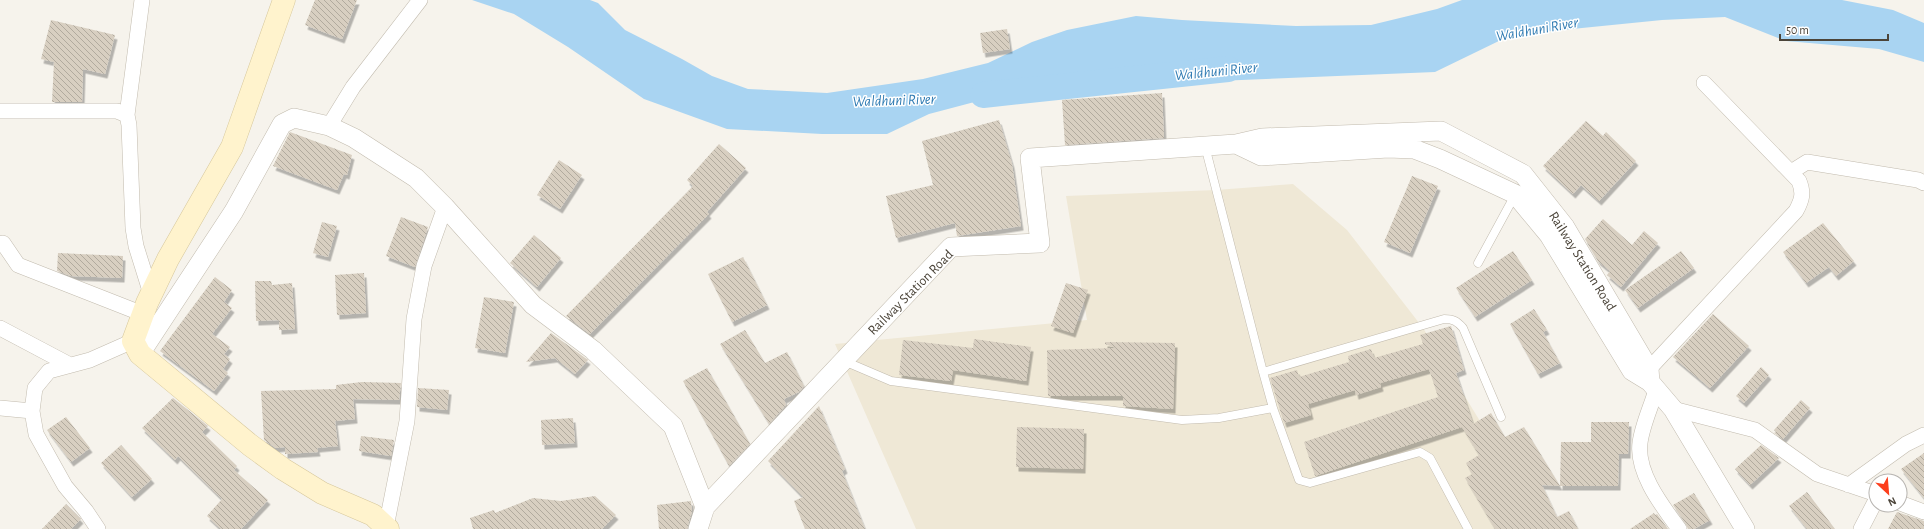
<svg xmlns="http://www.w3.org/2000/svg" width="1924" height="529" viewBox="0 0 1924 529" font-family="'Alegreya Sans',sans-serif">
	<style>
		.education { fill: #efe8d6 }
		.water { fill: #a9d4f2 }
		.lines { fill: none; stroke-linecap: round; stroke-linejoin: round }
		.river { stroke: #a9d4f2; stroke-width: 26 }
		.building { fill: url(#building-back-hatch); filter: url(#shadow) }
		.service-casing { stroke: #c2bbae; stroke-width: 9 }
		.minor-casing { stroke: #c2bbae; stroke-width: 16 }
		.tertiary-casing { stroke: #c2bbae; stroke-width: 20 }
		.secondary-casing { stroke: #d6c79b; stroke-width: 23 }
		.service { stroke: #fff; stroke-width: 8 }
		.minor { stroke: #fff; stroke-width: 15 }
		.tertiary { stroke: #fff; stroke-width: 19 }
		.secondary { stroke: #fff3cd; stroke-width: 22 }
		.labels { text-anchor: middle; stroke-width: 3; stroke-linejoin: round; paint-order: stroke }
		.street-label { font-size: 14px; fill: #4b4439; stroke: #fff }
		.water-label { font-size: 15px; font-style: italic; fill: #2e7ab2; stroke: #fff }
	</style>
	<defs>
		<pattern id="building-back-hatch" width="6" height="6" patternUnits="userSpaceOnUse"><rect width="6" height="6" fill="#d8cfc1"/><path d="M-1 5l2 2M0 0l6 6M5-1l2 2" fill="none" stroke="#b1aa9e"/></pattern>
		<filter id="shadow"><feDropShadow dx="2.5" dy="4.5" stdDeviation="0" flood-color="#0004"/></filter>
	</defs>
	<rect width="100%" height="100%" fill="#f6f3ec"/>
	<!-- education -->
	<path class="education" d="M 1293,184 L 1347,230 L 1423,328 L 1546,529 L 916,529 L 835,344 L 1087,320 L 1066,196 L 1216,190 Z"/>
	<!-- water -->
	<path class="water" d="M 472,0 L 590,0 L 598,3 L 625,30 L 682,59 L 712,76 L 748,89 L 827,93 L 923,79 L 988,63 L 1032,42 L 1067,30 L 1136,16 L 1182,20 L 1296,26 L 1371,25 L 1437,9 L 1462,0 L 1842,0 L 1893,10 L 1924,23 L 1924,62 L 1879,49 L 1786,41 L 1725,17 L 1662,20 L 1532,33 L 1503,39 L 1435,72 L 1217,81 L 1191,72 L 1162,70 L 1129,73 L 1085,73 L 929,114 L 887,134 L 822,134 L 727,129 L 644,99 L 568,47 L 514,14 Z"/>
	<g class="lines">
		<!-- river -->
		<path class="river" d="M 983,95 L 1228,69"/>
	</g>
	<!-- building -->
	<path class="building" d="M 315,0 L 357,0 L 342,39 L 305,25 Z
		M 51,20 L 115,35 L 105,74 L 83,69 L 82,102 L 52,102 L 54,62 L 41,59 Z
		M 1007,29 L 1010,49 L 983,53 L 980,33 Z
		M 1162,93 L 1164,138 L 1065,145 L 1062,100 Z
		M 999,120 L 1012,164 L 1021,226 L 957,236 L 955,223 L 896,238 L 886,196 L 933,185 L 922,141 Z
		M 1586,121 L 1603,136 L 1606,132 L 1636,161 L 1599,201 L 1581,185 L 1573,194 L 1543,166 Z
		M 290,132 L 352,155 L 347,175 L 344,174 L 337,190 L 273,166 Z
		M 719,144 L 746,168 L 707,212 L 709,214 L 590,334 L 566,316 L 693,186 L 687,180 Z
		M 559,160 L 582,175 L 560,209 L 537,195 Z
		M 1412,176 L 1438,186 L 1410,253 L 1384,242 Z
		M 401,217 L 428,227 L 415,267 L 386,256 Z
		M 1603,219 L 1632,245 L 1644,231 L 1658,243 L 1621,287 L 1607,275 L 1610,271 L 1598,261 L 1585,239 Z
		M 322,222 L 337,226 L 328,257 L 313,253 Z
		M 1823,223 L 1854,261 L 1836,276 L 1829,267 L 1806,283 L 1783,252 Z
		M 534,235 L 561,258 L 537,287 L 510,263 Z
		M 1513,251 L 1532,280 L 1475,317 L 1456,288 Z
		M 1681,251 L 1694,268 L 1638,308 L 1625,290 Z
		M 58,253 L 123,256 L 122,278 L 71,276 L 57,271 Z
		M 743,257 L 767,305 L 732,322 L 708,274 Z
		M 364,273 L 366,313 L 337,315 L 335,275 Z
		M 215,277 L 232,290 L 224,302 L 232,308 L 212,334 L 230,347 L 224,354 L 230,359 L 223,369 L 228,373 L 214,391 L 160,351 Z
		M 255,281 L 271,281 L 272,285 L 292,283 L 295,329 L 279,330 L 279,320 L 256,321 Z
		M 1066,283 L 1088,290 L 1073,333 L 1051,326 Z
		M 484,297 L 514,302 L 505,353 L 475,348 Z
		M 1534,309 L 1547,330 L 1543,332 L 1560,363 L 1538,374 L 1510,324 Z
		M 1713,314 L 1749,346 L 1710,388 L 1673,357 Z
		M 1451,326 L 1464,370 L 1456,373 L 1473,424 L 1491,413 L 1505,437 L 1524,427 L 1560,486 L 1542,485 L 1557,517 L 1569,511 L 1578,529 L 1495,529 L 1465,478 L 1472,474 L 1466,463 L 1479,455 L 1462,427 L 1315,476 L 1304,442 L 1438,397 L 1429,369 L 1380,383 L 1381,387 L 1356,395 L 1355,390 L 1308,404 L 1311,415 L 1284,423 L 1270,378 L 1297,370 L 1299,377 L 1349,362 L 1348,356 L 1371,349 L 1374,358 L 1423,344 L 1420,335 Z
		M 745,330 L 765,363 L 787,352 L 804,386 L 799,392 L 784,399 L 786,405 L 769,424 L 720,344 Z
		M 551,333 L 588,360 L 575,374 L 555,358 L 526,362 Z
		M 974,339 L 1031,347 L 1026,381 L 953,370 L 951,381 L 899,375 L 903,340 L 973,348 Z
		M 1105,342 L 1175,343 L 1173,409 L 1123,406 L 1123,396 L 1048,396 L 1047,350 L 1116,348 L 1105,344 Z
		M 1761,367 L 1769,375 L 1744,403 L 1736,396 Z
		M 707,368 L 750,444 L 729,466 L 683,381 Z
		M 362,382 L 401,383 L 399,400 L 353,399 L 355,419 L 335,421 L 338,446 L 317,448 L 318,452 L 285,454 L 285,447 L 276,448 L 264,440 L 261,391 L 336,389 L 336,385 Z
		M 418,388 L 449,390 L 447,410 L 417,407 Z
		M 173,398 L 208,426 L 202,432 L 237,466 L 234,470 L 268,500 L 241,529 L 221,529 L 207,516 L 222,499 L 178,456 L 175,460 L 142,428 Z
		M 1801,400 L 1810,408 L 1783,439 L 1774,433 L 1776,432 L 1774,430 Z
		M 819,406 L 845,469 L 842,471 L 865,529 L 805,529 L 794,501 L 803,497 L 768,461 Z
		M 66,417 L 90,448 L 71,462 L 47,430 Z
		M 573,418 L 575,443 L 542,445 L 541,420 Z
		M 1591,422 L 1629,422 L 1628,454 L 1619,454 L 1618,486 L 1560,486 L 1561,442 L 1591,442 Z
		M 1017,427 L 1084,429 L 1083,469 L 1016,467 Z
		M 361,436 L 394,440 L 391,456 L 359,451 Z
		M 121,445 L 152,479 L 132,497 L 101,463 Z
		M 1761,445 L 1779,458 L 1750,485 L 1735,469 Z
		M 1924,453 L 1924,498 L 1901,469 Z
		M 1807,492 L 1835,529 L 1807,529 L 1789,506 Z
		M 1694,493 L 1710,520 L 1694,529 L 1688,529 L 1686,524 L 1673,505 Z
		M 595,496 L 616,515 L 602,529 L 473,529 L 470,518 L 494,510 L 495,513 L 533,498 L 561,501 Z
		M 691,501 L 692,511 L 687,529 L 659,529 L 657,505 Z
		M 66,504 L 81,519 L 71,529 L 42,529 Z
		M 1897,512 L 1924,521 L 1924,529 L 1888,529 Z
		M 1654,513 L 1655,515 L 1657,514 L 1668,529 L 1630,529 Z"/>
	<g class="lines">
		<defs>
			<path id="service" d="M 1205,146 L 1263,372 L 1444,319 C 1453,319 1457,321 1463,328 L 1501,417
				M 1478,263 L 1515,195
				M 844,361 L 891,381 L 1182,420 L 1219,418 L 1273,408
				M 1263,372 L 1273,408 L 1299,480 L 1310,483 L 1420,452 L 1430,458 L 1468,529"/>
			<path id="minor" d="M 0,111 L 117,111 L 127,115 L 129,125 L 133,228 L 136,246 L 151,294
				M 127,115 L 142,0
				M 329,126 L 353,87 L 420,0
				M 1791,172 L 1807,162 L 1918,180 L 1924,183
				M 3,243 L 18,265 L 143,314
				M 0,328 L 70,365
				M 1640,375 L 1649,369 L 1796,211 C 1802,200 1804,193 1799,181 L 1704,83
				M 1656,390 C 1651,407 1642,426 1640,443 C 1636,473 1663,507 1679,529
				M 0,408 L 32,411
				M 1673,409 L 1755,430 L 1817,474 L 1876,494
				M 1849,485 L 1906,444 L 1924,435
				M 1900,503 L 1924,512
				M 386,527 L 407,421 L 414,319 L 424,266 L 445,207
				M 98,529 L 86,511 L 65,486 L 36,434 L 32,411 L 35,388 L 49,371 L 90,360 L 133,341
				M 1861,529 L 1876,500"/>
			<path id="tertiary" d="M 1236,144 L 1261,156 L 1388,148 L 1414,149 L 1440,159 L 1515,194 L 1549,235 L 1632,371 L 1650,382 L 1673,409 L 1745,529
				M 140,354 L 234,211 L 282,124 L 294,118 L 329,126 L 354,138 L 416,178 L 445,207 L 533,305 L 593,350 L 673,426 L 705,507
				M 698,529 L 705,507 L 951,247 L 1040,243 L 1030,158 L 1236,144 L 1262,138 L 1441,131 L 1523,174 L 1565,227 L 1649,369 L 1650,382"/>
			<path id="secondary" d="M 284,0 L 232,147 L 168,259 L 147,303 L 133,341 L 140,354 L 250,445 L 283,469 L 322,493 L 373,515 L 388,529"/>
		</defs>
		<!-- service casing -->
		<use href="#service" class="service-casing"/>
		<!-- minor casing -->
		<use href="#minor" class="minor-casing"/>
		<!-- tertiary casing -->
		<use href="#tertiary" class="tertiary-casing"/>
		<!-- secondary casing -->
		<use href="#secondary" class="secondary-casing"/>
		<!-- service -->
		<use href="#service" class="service"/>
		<!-- minor -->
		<use href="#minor" class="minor"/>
		<!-- tertiary -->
		<use href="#tertiary" class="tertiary"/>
		<!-- secondary -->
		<use href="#secondary" class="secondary"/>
	</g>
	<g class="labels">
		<!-- street labels -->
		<g class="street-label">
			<text transform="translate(1583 261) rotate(58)" y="5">Railway Station Road</text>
			<text transform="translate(910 292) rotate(-45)" y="5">Railway Station Road</text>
		</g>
		<!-- water labels -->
		<g class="water-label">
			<text transform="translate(1537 29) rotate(-10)" y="5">Waldhuni River</text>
			<text transform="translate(1216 71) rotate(-6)" y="5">Waldhuni River</text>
			<text transform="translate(894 100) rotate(-2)" y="5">Waldhuni River</text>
		</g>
	</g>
	<!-- north arrow -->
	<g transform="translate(1888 493) rotate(154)"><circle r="19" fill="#ffffff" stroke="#b7b4b0"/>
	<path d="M0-3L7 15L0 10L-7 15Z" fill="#fc3f1d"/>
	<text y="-6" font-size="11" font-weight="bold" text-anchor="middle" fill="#4b4439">N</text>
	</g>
	<!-- scale -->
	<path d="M1780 34v6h108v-6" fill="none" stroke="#4b4439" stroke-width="2"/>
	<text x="1786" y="34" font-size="12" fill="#4b4439" stroke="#ffffff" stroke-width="3" paint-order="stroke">50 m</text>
</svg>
